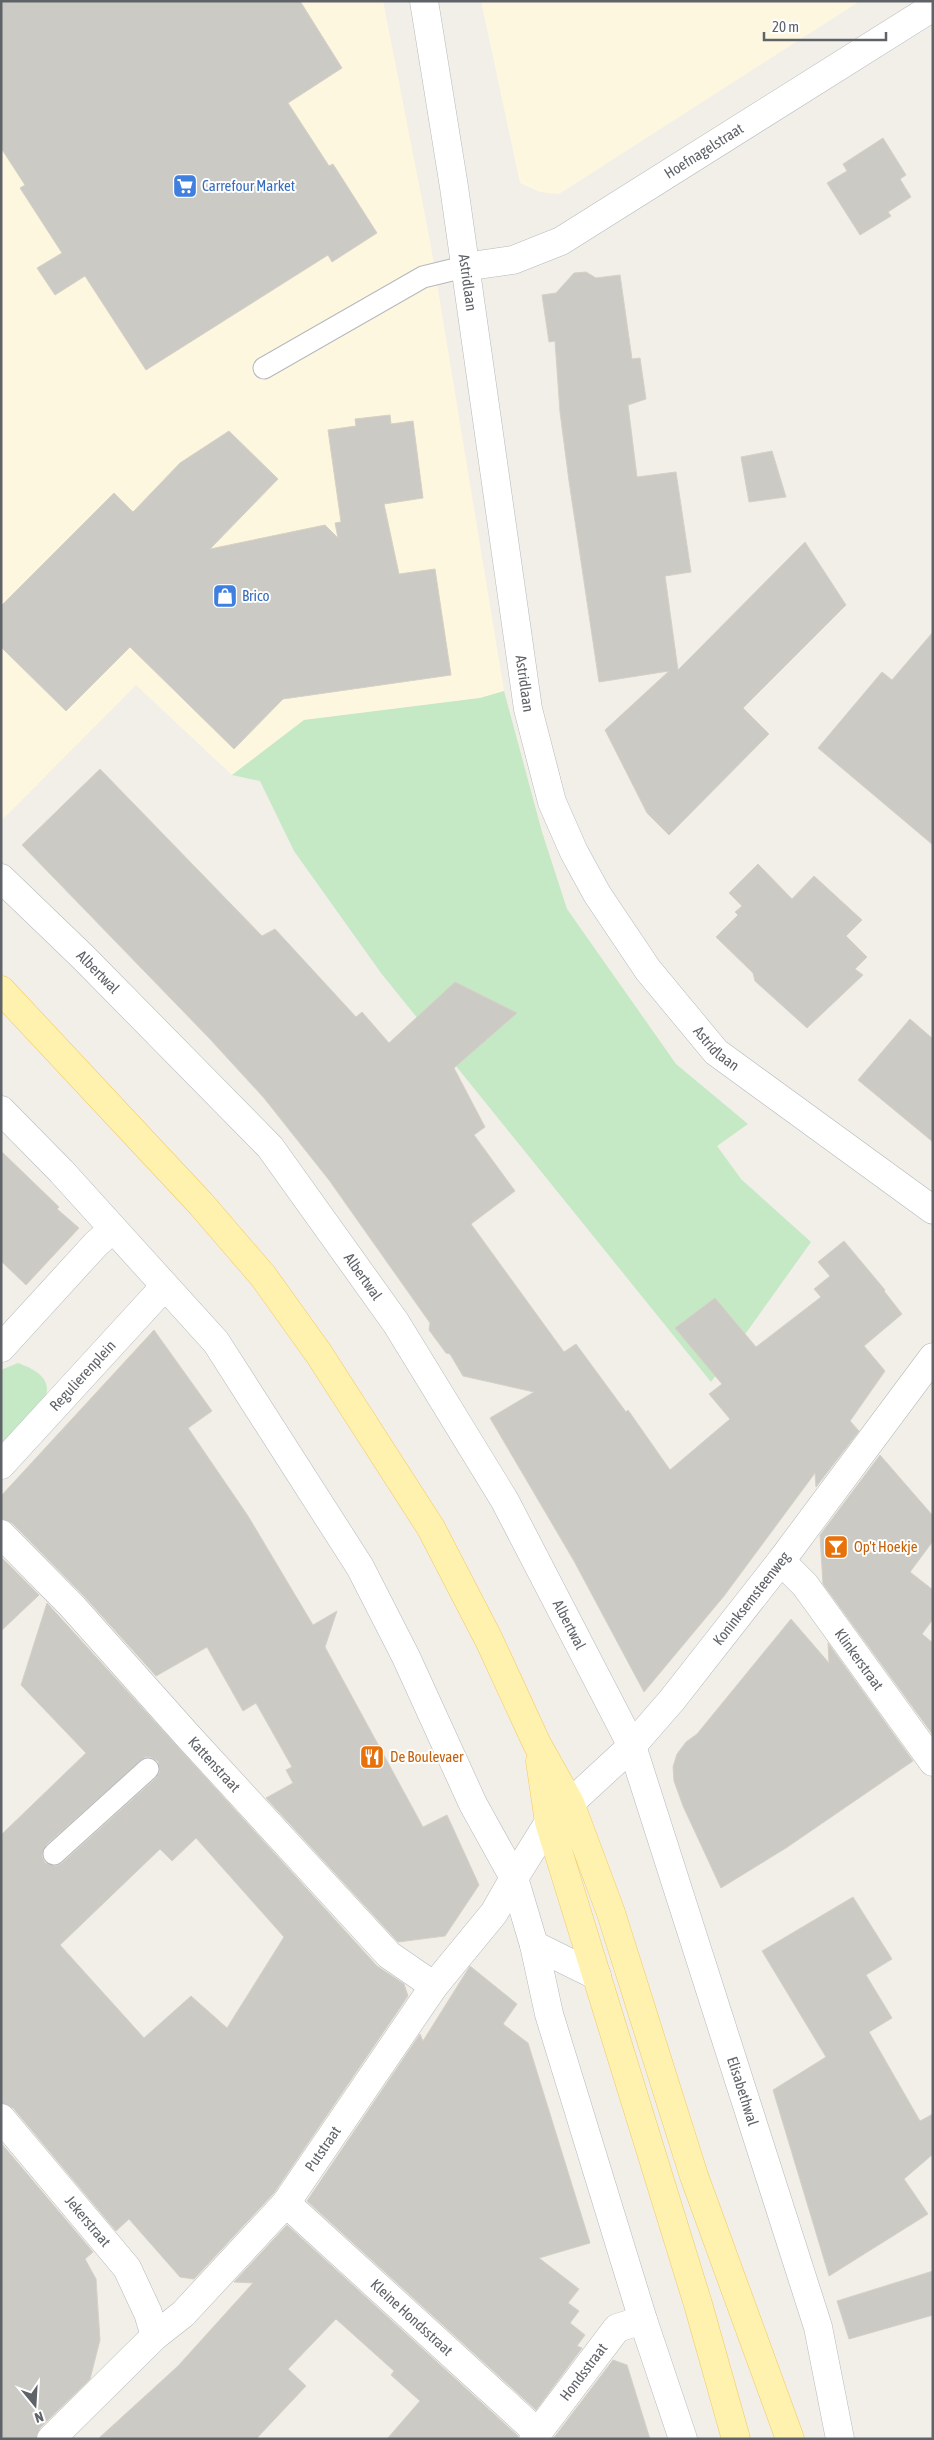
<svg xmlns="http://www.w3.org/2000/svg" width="934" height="2440" viewBox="0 0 934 2440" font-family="'Asap Condensed',sans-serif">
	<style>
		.commercial { fill: #fef7e0 }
		.green { fill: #c5e8c5 }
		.building { fill: #cccac5; stroke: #d6d1c6; fill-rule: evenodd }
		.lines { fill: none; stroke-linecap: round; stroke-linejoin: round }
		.service-casing { stroke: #b5b8bc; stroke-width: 23 }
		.minor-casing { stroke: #b5b8bc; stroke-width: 29 }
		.tertiary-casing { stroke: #b5b8bc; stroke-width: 29 }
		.primary-casing { stroke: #f2c960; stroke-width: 29 }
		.service { stroke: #fff; stroke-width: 21 }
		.minor { stroke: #fff; stroke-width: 28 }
		.tertiary { stroke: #fff; stroke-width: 28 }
		.primary { stroke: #fff2af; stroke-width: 28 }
		.labels { text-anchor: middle; stroke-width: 4; stroke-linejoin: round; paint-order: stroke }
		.street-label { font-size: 15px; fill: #5f6368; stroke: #fff }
		.shop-label { font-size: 15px; fill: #366cbe; stroke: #fff; text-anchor: start }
		.food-label { font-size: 15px; fill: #c56008; stroke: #fff; text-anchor: start }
	</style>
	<rect width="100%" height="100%" fill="#f1efe8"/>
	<!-- commercial -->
	<path class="commercial" d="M 1,1 L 383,1 L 430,241 L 504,691 L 480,698 L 304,720 L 232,775 L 136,685 L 1,821 Z
		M 481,1 L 860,1 L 559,194 L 540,192 L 520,183 Z"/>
	<!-- green -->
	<path class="green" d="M 504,691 L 542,832 L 567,909 L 676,1064 L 748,1124 L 717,1146 L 741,1179 L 811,1242 L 711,1382 L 381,973 L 294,851 L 260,781 L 232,775 L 304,720 L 480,698 Z
		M 18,1363 C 80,1385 27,1419 1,1445 L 1,1370 Z"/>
	<!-- building -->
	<path class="building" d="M 1,1 L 300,1 L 342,68 L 288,103 L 329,166 L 333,164 L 377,233 L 332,262 L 328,255 L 146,370 L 85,276 L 55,295 L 37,268 L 62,253 L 20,188 L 25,185 L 1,148 Z
		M 883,138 L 906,175 L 900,179 L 911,197 L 888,212 L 891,216 L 860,235 L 827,183 L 847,171 L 843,164 Z
		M 586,272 L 596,278 L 620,275 L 632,359 L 640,358 L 646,399 L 628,405 L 637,477 L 676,472 L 691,572 L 665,576 L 678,670 L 805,542 L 846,605 L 743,708 L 769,734 L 669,835 L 647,813 L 605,730 L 669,671 L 599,682 L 569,481 L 560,412 L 555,341 L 549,342 L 542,295 L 556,293 L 574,273 Z
		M 390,415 L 391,424 L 413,421 L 423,498 L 384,504 L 399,574 L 435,569 L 451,675 L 283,699 L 234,749 L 130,647 L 66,711 L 1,647 L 1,606 L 114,493 L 133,512 L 180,463 L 229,431 L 278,479 L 210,549 L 325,525 L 338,538 L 335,523 L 341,522 L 328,430 L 356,426 L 355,419 Z
		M 772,451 L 786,497 L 749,502 L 741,457 Z
		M 933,632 L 933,845 L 818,748 L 882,672 L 892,680 Z
		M 100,769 L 262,936 L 275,929 L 356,1017 L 362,1012 L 389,1043 L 455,982 L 517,1013 L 454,1068 L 485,1127 L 474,1135 L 515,1191 L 471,1224 L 564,1352 L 576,1344 L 626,1412 L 628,1410 L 670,1470 L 730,1419 L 709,1394 L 722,1384 L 675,1328 L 715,1298 L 756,1347 L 821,1297 L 814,1289 L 830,1276 L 818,1262 L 844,1241 L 885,1290 L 884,1291 L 902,1314 L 864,1346 L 885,1371 L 850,1421 L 859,1431 L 816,1487 L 815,1473 L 724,1596 L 644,1692 L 574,1561 L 490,1418 L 534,1392 L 463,1376 L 450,1354 L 446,1353 L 429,1330 L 430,1323 L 329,1180 L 264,1098 L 209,1038 L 22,845 Z
		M 758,864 L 792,899 L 814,876 L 862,920 L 846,936 L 867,957 L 855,969 L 863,975 L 807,1028 L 755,981 L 753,973 L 716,937 L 738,915 L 735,912 L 742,906 L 729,893 Z
		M 910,1019 L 933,1039 L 933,1142 L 858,1080 Z
		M 1,1151 L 59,1207 L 57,1209 L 79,1228 L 26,1285 L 1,1261 Z
		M 154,1330 L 212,1411 L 188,1428 L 248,1516 L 313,1625 L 337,1611 L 325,1647 L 423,1827 L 447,1815 L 479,1885 L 445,1936 L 398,1942 L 266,1798 L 293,1783 L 286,1770 L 292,1767 L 256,1703 L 243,1711 L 207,1647 L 156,1676 L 83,1595 L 12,1523 L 1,1519 L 1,1496 Z
		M 880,1455 L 933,1516 L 933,1541 L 910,1572 L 933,1590 L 933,1619 L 922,1634 L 933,1643 L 933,1735 L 823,1584 L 820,1535 Z
		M 1,1557 L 39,1595 L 1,1631 Z
		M 47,1603 L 377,1966 L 404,1984 L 408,1996 L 274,2193 L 194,2279 L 180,2277 L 129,2219 L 116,2231 L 13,2108 L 1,2103 L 1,1835 L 86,1753 L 21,1685 ZM 145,1757 L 151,1757 L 158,1761 L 160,1772 L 156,1778 L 62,1863 L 56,1866 L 45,1863 L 42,1856 L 46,1845 ZM 196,1838 L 284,1937 L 227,2028 L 191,1996 L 144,2038 L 60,1945 L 160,1849 L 172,1861 Z
		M 791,1619 L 829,1663 L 828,1643 L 913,1761 L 786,1848 L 721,1888 L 683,1806 L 674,1781 L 673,1767 L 677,1754 L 686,1742 L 697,1734 Z
		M 853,1897 L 892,1959 L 866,1975 L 892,2018 L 869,2032 L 920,2121 L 933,2114 L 933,2154 L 904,2179 L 928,2214 L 829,2276 L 773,2090 L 826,2057 L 762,1951 Z
		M 470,1966 L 517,2004 L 503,2024 L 528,2043 L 590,2243 L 539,2258 L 579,2289 L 568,2303 L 579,2311 L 570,2323 L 585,2335 L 577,2346 L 582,2348 L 536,2410 L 307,2201 L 420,2034 L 423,2041 Z
		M 1,2143 L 93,2252 L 85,2259 L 96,2279 L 100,2340 L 90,2379 L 40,2428 L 36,2439 L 1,2439 Z
		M 287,2225 L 518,2436 L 518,2439 L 387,2439 L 420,2401 L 391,2375 L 394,2371 L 336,2319 L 288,2369 L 306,2386 L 256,2439 L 98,2439 L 178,2366 L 253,2283 L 234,2282 Z
		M 933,2271 L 933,2315 L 849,2339 L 837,2301 Z
		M 613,2360 L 627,2365 L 650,2439 L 553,2439 Z"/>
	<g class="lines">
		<defs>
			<path id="service" d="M 264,368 L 423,277 L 464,267
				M 54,1854 L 148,1769"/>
			<g id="minor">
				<path id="s1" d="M 424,1 L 454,187 L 528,709 L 552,802 L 574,852 L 597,894 L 648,970 L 716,1052 L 933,1210"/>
				<path id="s2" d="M 464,267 L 513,260 L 561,241 L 933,7"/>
				<path id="s3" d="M 1,878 L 83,957 L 270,1147 L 396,1323 L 505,1501 L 632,1746 L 818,2327 L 840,2439"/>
				<path d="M 1,1110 L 61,1171 L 216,1342 L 360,1567 L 406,1657 L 473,1804 L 514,1878 L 534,1945 L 549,2014 L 643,2320 L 683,2439"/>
				<path d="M 1,1348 L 96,1244 L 113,1229"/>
				<path id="s4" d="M 1,1465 L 165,1286"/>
				<path id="s5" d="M 1,1534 L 72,1606 L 187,1735 L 389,1955 L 434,1986"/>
				<path id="s6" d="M 781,1561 L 805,1585 L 933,1762"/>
				<path d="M 534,1945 L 597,1976"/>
				<path id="s7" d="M 1,2118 L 127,2268 L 148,2313 L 155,2336"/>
				<path id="s8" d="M 286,2203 L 537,2432"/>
				<path id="s9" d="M 51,2439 L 155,2336 L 183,2314 L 286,2203 L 434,1986 L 494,1913 L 514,1878 L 549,1822"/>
				<path id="s10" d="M 533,2439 L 617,2328 L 643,2320"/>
			</g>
			<g id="tertiary">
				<path id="s11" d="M 554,1818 L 632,1746 L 672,1700 L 781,1561 L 933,1357"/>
			</g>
			<path id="primary" d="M 1,990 L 201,1204 L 263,1276 L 319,1354 L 431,1528 L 489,1640 L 537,1744 L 570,1803 L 611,1913 L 694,2176 L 790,2439
				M 540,1761 L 549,1822 L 698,2304 L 736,2439"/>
		</defs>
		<!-- service casing -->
		<use href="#service" class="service-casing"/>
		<!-- minor casing -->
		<use href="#minor" class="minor-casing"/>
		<!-- tertiary casing -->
		<use href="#tertiary" class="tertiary-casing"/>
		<!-- primary casing -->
		<use href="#primary" class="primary-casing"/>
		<!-- service -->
		<use href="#service" class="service"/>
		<!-- minor -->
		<use href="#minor" class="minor"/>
		<!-- tertiary -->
		<use href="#tertiary" class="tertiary"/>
		<!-- primary -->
		<use href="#primary" class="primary"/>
	</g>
	<!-- icons -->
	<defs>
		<symbol id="supermarket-square" viewBox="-11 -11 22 22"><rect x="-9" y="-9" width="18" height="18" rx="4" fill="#3f7fe0" stroke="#fff"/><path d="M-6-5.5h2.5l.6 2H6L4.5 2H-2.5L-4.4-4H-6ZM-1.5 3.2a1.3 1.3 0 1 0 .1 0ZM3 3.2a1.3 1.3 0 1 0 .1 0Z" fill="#fff"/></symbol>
		<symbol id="shop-square" viewBox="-11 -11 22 22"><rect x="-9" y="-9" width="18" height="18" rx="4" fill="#3f7fe0" stroke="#fff"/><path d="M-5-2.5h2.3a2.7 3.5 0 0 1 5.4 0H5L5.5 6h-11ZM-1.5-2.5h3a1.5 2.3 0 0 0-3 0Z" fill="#fff"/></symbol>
		<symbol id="bar-square" viewBox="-11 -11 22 22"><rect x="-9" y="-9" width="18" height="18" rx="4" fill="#e8710a" stroke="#fff"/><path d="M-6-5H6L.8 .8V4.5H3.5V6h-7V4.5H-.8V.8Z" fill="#fff"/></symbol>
		<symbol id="restaurant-square" viewBox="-11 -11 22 22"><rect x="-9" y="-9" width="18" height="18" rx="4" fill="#e8710a" stroke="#fff"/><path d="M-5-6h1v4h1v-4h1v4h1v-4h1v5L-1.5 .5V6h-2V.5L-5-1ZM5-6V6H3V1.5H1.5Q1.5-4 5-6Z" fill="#fff"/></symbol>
	</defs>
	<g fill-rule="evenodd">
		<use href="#supermarket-square" x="171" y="172" width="28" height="28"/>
		<use href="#shop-square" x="211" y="582" width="28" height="28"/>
		<use href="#bar-square" x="822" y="1533" width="28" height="28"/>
		<use href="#restaurant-square" x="358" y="1743" width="28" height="28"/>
	</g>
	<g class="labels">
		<!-- street labels -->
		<g class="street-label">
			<text dy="5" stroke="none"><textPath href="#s2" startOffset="270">Hoefnagelstraat</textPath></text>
			<text dy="5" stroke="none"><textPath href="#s1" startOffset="285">Astridlaan</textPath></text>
			<text dy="5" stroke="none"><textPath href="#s1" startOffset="690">Astridlaan</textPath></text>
			<text dy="5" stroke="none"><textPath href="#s3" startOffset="135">Albertwal</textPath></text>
			<text dy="5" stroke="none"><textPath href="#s1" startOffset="1110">Astridlaan</textPath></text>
			<text dy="5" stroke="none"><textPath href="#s3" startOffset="540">Albertwal</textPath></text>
			<text dy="5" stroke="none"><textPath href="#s4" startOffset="121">Regulierenplein</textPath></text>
			<text dy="5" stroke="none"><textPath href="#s11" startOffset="296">Koninksemsteenweg</textPath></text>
			<text dy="5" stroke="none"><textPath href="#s3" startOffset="945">Albertwal</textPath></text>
			<text dy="5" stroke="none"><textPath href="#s6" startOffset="126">Klinkerstraat</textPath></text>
			<text dy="5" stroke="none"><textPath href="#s5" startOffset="314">Kattenstraat</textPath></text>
			<text dy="5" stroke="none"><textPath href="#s3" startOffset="1444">Elisabethwal</textPath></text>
			<text dy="5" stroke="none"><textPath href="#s9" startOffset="399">Putstraat</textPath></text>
			<text dy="5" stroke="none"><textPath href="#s7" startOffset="135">Jekerstraat</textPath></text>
			<text dy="5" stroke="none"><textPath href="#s8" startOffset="170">Kleine Hondsstraat</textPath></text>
			<text dy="5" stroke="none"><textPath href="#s10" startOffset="84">Hondsstraat</textPath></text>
		</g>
		<!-- shop labels -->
		<g class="shop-label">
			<text x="202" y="191">Carrefour Market</text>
			<text x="242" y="601">Brico</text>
		</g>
		<!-- food labels -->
		<g class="food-label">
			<text x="854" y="1552">Op't Hoekje</text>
			<text x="390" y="1762">De Boulevaer</text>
		</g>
	</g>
	<!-- border -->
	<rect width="934" height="2440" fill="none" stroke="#5f6368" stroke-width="5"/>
	<!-- north arrow -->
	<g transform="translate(35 2405) rotate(162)" stroke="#ffffff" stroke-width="4" paint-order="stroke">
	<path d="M0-4L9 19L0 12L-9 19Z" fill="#5f6368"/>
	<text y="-8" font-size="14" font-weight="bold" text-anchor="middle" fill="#5f6368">N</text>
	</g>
	<!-- scale -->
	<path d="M764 32v8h122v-8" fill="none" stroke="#5f6368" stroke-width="2.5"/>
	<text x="772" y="32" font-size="15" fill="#5f6368" stroke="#ffffff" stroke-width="4" paint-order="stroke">20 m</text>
</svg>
